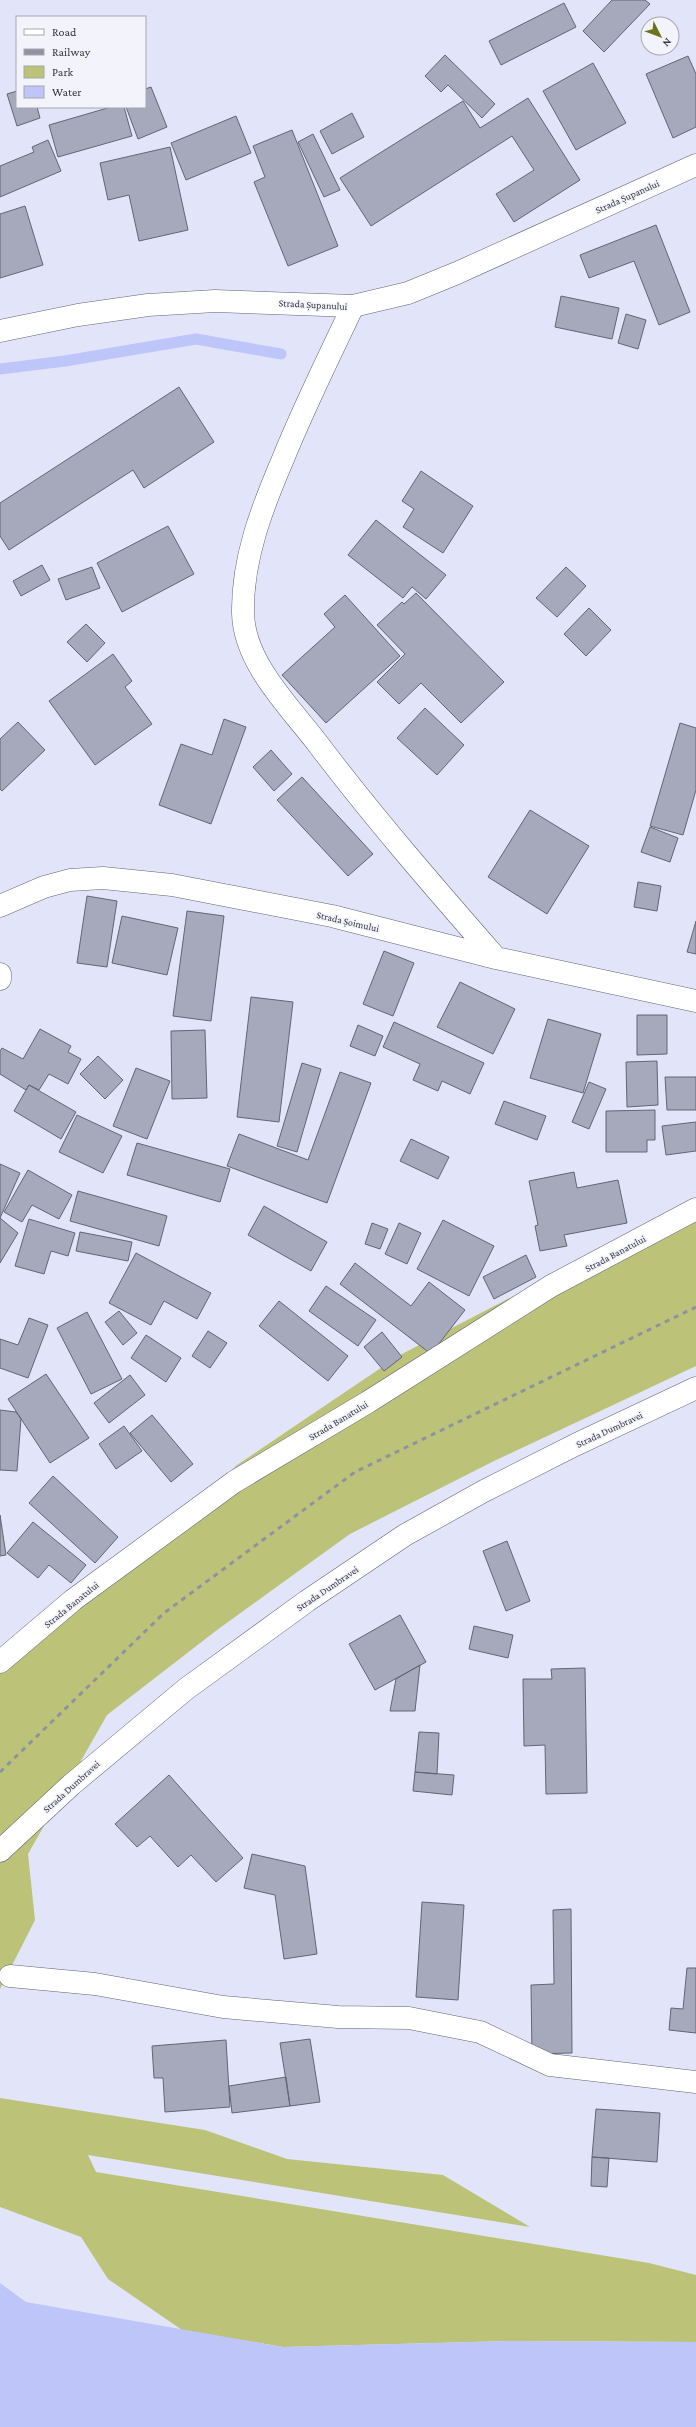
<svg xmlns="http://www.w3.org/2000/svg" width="696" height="2427" viewBox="0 0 696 2427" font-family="'Crimson Pro',serif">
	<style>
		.green { fill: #bcc378 }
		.water { fill: #bec5f8 }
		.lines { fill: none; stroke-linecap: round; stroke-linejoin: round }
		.stream { stroke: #bec5f8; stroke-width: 11 }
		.building { fill: #a6a8bb; stroke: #636576 }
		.minor-casing { stroke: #616374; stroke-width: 23 }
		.tertiary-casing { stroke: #616374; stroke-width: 23 }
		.primary-casing { stroke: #616374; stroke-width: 23 }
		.minor { stroke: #fff; stroke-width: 22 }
		.tertiary { stroke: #fff; stroke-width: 22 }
		.primary { stroke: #fff; stroke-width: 22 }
		.rail { stroke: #9092a0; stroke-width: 3; stroke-dasharray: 5 5; stroke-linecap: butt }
		.labels { text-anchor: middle; stroke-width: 3; stroke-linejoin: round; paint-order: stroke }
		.street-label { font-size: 10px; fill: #35363e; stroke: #f2f3fb }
	</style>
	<rect width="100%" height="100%" fill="#e2e5f9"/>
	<!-- green -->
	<path class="green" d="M 696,1201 L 696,1366 L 494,1461 L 350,1534 L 217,1630 L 107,1715 L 28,1854 L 35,1920 L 0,1989 L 0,1667 L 111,1580 L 237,1465 L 400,1355 Z
		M 0,2098 L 205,2130 L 287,2159 L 443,2175 L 530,2227 L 88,2155 L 96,2172 L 649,2263 L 696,2275 L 696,2342 L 512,2341 L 283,2347 L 182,2330 L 108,2279 L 81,2237 L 0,2207 Z"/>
	<!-- water -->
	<path class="water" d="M 0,2283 L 26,2302 L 283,2347 L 512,2341 L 696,2342 L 696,2427 L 0,2427 Z"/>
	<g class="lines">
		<!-- stream -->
		<path class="stream" d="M 0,369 L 65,361 L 196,339 L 281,354"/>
	</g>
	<!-- building -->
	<path class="building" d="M 612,0 L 645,0 L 650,4 L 604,52 L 583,31 Z
		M 564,3 L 576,27 L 501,65 L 489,41 Z
		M 445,55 L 495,104 L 482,118 L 448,85 L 441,92 L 425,76 Z
		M 688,56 L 696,74 L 696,127 L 673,138 L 646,74 Z
		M 593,63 L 626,123 L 576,150 L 543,91 Z
		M 151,87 L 167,127 L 138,139 L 126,107 L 145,107 L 145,89 Z
		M 17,91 L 17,107 L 37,107 L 40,118 L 17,126 L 7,94 Z
		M 528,98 L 580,180 L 514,222 L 496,194 L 534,170 L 512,136 L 371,226 L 340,178 L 463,101 L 480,128 Z
		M 111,107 L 124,107 L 132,136 L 58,157 L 49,125 Z
		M 352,113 L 364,137 L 332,154 L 320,131 Z
		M 236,116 L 251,153 L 186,180 L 171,143 Z
		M 292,130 L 338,246 L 288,266 L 254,182 L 265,177 L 253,146 Z
		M 313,134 L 340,190 L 324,197 L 298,142 Z
		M 48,140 L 61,171 L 0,197 L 0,166 L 34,152 L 32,147 Z
		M 170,147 L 188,230 L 139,241 L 129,195 L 108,200 L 100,163 Z
		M 25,206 L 43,265 L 0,278 L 0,214 Z
		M 656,225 L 690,312 L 659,325 L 634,261 L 589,278 L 580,255 Z
		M 561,296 L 619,308 L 612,339 L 555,327 Z
		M 626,314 L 646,320 L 638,349 L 618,343 Z
		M 179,387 L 214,442 L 144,488 L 133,470 L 9,550 L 0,536 L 0,503 Z
		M 421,471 L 473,506 L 443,553 L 403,527 L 414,509 L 402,501 Z
		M 376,520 L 446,575 L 426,599 L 412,587 L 403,598 L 348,555 Z
		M 168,526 L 194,574 L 122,612 L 97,563 Z
		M 42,565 L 50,580 L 21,596 L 13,581 Z
		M 92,567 L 100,588 L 66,600 L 58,579 Z
		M 566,567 L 586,586 L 557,617 L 536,598 Z
		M 416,593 L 504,682 L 461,723 L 421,683 L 399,704 L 377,682 L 405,654 L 377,625 L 402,602 L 404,604 Z
		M 345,595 L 400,656 L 326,723 L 282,675 L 335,627 L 324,614 Z
		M 589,608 L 611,630 L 586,656 L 564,634 Z
		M 86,624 L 105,643 L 87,662 L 67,642 Z
		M 113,654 L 132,681 L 125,687 L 152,724 L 95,765 L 49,701 Z
		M 425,708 L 464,745 L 437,775 L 397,738 Z
		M 224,719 L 246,727 L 211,824 L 159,805 L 181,744 L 212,755 Z
		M 18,722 L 45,750 L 2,791 L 0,789 L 0,739 Z
		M 680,723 L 696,728 L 696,790 L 683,835 L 650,826 Z
		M 271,750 L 292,774 L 274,791 L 253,767 Z
		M 302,777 L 373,854 L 348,876 L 277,800 Z
		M 530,810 L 589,846 L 547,914 L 488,877 Z
		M 650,827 L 678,838 L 670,862 L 641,852 Z
		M 638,882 L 661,886 L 657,911 L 634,907 Z
		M 87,896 L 117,901 L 107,967 L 77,963 Z
		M 187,911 L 224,916 L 211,1021 L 173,1016 Z
		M 122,916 L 178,928 L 167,975 L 112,963 Z
		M 696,921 L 696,954 L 687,952 Z
		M 384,951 L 414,963 L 393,1016 L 363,1004 Z
		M 460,982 L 515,1009 L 493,1054 L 437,1027 Z
		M 251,997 L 293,1002 L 279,1122 L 237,1117 Z
		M 637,1015 L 667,1015 L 667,1054 L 637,1055 Z
		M 548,1019 L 601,1034 L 583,1093 L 530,1078 Z
		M 394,1022 L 484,1063 L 470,1094 L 442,1081 L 438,1091 L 413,1080 L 420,1064 L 383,1047 Z
		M 358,1025 L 383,1036 L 375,1056 L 350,1046 Z
		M 40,1029 L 71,1046 L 68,1052 L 81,1059 L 68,1084 L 49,1074 L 39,1090 L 29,1085 L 26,1090 L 0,1074 L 0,1051 L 2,1048 L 23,1059 Z
		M 205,1030 L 207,1098 L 172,1099 L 171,1031 Z
		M 98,1056 L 123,1080 L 105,1099 L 80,1074 Z
		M 657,1061 L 658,1105 L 627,1107 L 626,1062 Z
		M 302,1063 L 321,1069 L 297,1152 L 277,1146 Z
		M 136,1068 L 170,1081 L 147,1139 L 113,1126 Z
		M 340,1072 L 371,1083 L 327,1203 L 227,1166 L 239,1134 L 308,1160 Z
		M 665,1077 L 696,1077 L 696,1110 L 667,1110 Z
		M 589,1082 L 606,1089 L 589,1129 L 572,1122 Z
		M 29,1085 L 76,1112 L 61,1139 L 14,1111 Z
		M 504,1101 L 546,1116 L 537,1140 L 495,1124 Z
		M 655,1110 L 655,1140 L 647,1140 L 647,1152 L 606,1152 L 606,1111 Z
		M 77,1115 L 122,1136 L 103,1173 L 59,1152 Z
		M 696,1122 L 696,1151 L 666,1155 L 662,1126 Z
		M 411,1139 L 449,1157 L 438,1179 L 400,1161 Z
		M 137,1143 L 230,1169 L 220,1202 L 127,1175 Z
		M 0,1164 L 20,1173 L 0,1218 Z
		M 28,1170 L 72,1195 L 59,1219 L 32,1205 L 22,1222 L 4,1212 Z
		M 574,1172 L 577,1188 L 618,1180 L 627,1223 L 564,1235 L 567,1246 L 540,1251 L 535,1226 L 538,1225 L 529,1181 Z
		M 78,1191 L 167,1216 L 159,1246 L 70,1221 Z
		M 264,1206 L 327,1242 L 311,1271 L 248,1235 Z
		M 0,1218 L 18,1233 L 0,1263 Z
		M 29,1219 L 75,1233 L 68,1256 L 51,1251 L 44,1274 L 15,1266 Z
		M 443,1220 L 494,1246 L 469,1296 L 417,1269 Z
		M 372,1223 L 388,1229 L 380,1249 L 365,1244 Z
		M 399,1223 L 421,1233 L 407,1264 L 385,1254 Z
		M 80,1232 L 132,1242 L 128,1261 L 76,1251 Z
		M 136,1253 L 211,1293 L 197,1319 L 164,1301 L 151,1325 L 109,1303 Z
		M 526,1255 L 536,1277 L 494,1299 L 483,1277 Z
		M 355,1263 L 411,1306 L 429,1282 L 465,1310 L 431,1354 L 340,1284 Z
		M 326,1286 L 376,1320 L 358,1346 L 309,1311 Z
		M 279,1301 L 348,1356 L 328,1381 L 259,1326 Z
		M 119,1311 L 137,1333 L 123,1345 L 105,1322 Z
		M 87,1312 L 122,1379 L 91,1394 L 57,1328 Z
		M 29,1318 L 48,1325 L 28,1378 L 0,1368 L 0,1339 L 18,1345 Z
		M 208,1331 L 227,1343 L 210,1368 L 192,1356 Z
		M 382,1332 L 402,1357 L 384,1371 L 364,1347 Z
		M 146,1335 L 181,1358 L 166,1382 L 131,1358 Z
		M 46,1374 L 89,1438 L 50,1463 L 8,1399 Z
		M 130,1375 L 145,1395 L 109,1423 L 94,1403 Z
		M 0,1410 L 16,1412 L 21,1419 L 17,1471 L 0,1470 Z
		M 152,1415 L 193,1464 L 171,1482 L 130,1433 Z
		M 124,1426 L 142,1451 L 116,1469 L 99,1444 Z
		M 53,1476 L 118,1537 L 95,1563 L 29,1503 Z
		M 0,1515 L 6,1555 L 0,1556 Z
		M 33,1522 L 86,1565 L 71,1583 L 49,1565 L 38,1578 L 7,1553 Z
		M 507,1541 L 530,1601 L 506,1611 L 483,1551 Z
		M 400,1615 L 426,1662 L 375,1690 L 349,1644 Z
		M 474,1626 L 513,1635 L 508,1658 L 469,1649 Z
		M 420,1665 L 415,1711 L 390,1711 L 396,1679 Z
		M 585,1668 L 587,1793 L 546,1794 L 545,1745 L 524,1746 L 523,1679 L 552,1679 L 551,1669 Z
		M 419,1732 L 439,1733 L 437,1774 L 415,1772 Z
		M 415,1772 L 454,1775 L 452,1795 L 413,1791 Z
		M 169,1775 L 243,1858 L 216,1882 L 191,1855 L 178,1867 L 150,1836 L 137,1847 L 115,1824 Z
		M 252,1854 L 305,1866 L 317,1954 L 284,1959 L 275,1895 L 244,1888 Z
		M 422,1902 L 464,1905 L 458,2000 L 416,1997 Z
		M 571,1909 L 572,2053 L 532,2054 L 531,1985 L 554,1984 L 553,1910 Z
		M 687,1968 L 696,1968 L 696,2033 L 669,2030 L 671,2008 L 683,2009 Z
		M 310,2039 L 320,2102 L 290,2106 L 280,2043 Z
		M 226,2040 L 230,2107 L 165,2112 L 163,2078 L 154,2078 L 152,2046 Z
		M 286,2077 L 290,2106 L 232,2113 L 229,2086 Z
		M 596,2109 L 660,2113 L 657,2162 L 592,2157 Z
		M 592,2157 L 609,2158 L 607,2187 L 591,2186 Z"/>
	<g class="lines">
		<defs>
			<path id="minor" d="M 353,306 C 329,357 304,407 283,459 C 262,508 242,559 243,613 C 244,663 290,707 318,744 C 374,818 435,888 496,958
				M 0,906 L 44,887 L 70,880 L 103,878 L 172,885 L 332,916 L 496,958 L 696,1001
				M 0,974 L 0,979
				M 0,1662 L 73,1600 L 234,1482 L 368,1402 L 551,1286 L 696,1209
				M 10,1976 L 95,1984 L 223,2007 L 338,2017 L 409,2018 L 480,2032 L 550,2065 L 696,2082"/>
			<path id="tertiary" d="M 0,331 L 78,315 L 148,305 L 215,301 L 353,306 L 408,293 L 457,273 L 696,165"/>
			<path id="primary" d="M 0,1851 L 71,1785 L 186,1689 L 307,1601 L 405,1535 L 484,1491 L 575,1445 L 696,1388"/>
		</defs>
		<!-- minor casing -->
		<use href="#minor" class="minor-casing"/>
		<!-- tertiary casing -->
		<use href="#tertiary" class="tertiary-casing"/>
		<!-- primary casing -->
		<use href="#primary" class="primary-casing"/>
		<!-- minor -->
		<use href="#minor" class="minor"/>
		<!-- tertiary -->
		<use href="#tertiary" class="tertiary"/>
		<!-- primary -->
		<use href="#primary" class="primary"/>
		<!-- rail -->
		<path class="rail" d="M 0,1772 L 164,1613 L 355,1472 L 696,1307"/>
	</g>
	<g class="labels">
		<!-- street labels -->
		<g class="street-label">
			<text transform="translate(627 196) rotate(-24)" y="4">Strada Șupanului</text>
			<text transform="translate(313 304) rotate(3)" y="4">Strada Șupanului</text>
			<text transform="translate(348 921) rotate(13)" y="4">Strada Șoimului</text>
			<text transform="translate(615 1253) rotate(-28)" y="4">Strada Banatului</text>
			<text transform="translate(338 1420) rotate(-31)" y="4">Strada Banatului</text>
			<text transform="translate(609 1429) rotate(-25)" y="4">Strada Dumbravei</text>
			<text transform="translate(327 1588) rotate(-34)" y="4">Strada Dumbravei</text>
			<text transform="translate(71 1604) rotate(-39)" y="4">Strada Banatului</text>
			<text transform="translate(71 1786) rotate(-42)" y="4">Strada Dumbravei</text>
		</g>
	</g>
	<!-- legend -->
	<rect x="16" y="16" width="130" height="92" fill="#f2f3fb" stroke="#a6a7af"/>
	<rect x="24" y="29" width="20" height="6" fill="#ffffff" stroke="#a6a7af"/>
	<text x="52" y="36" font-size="12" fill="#35363e">Road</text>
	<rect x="24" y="49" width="20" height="6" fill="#9092a0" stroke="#a6a7af"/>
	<text x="52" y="56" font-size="12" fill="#35363e">Railway</text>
	<rect x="24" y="66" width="20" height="12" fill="#bcc378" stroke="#a6a7af"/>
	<text x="52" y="76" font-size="12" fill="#35363e">Park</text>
	<rect x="24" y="86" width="20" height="12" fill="#bec5f8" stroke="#a6a7af"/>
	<text x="52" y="96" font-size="12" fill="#35363e">Water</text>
	<!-- north arrow -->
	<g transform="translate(660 36) rotate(132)"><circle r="19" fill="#f2f3fb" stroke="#a6a7af"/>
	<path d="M0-3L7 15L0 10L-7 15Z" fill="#6d731a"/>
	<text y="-6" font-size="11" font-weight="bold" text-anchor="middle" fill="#35363e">N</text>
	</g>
</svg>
